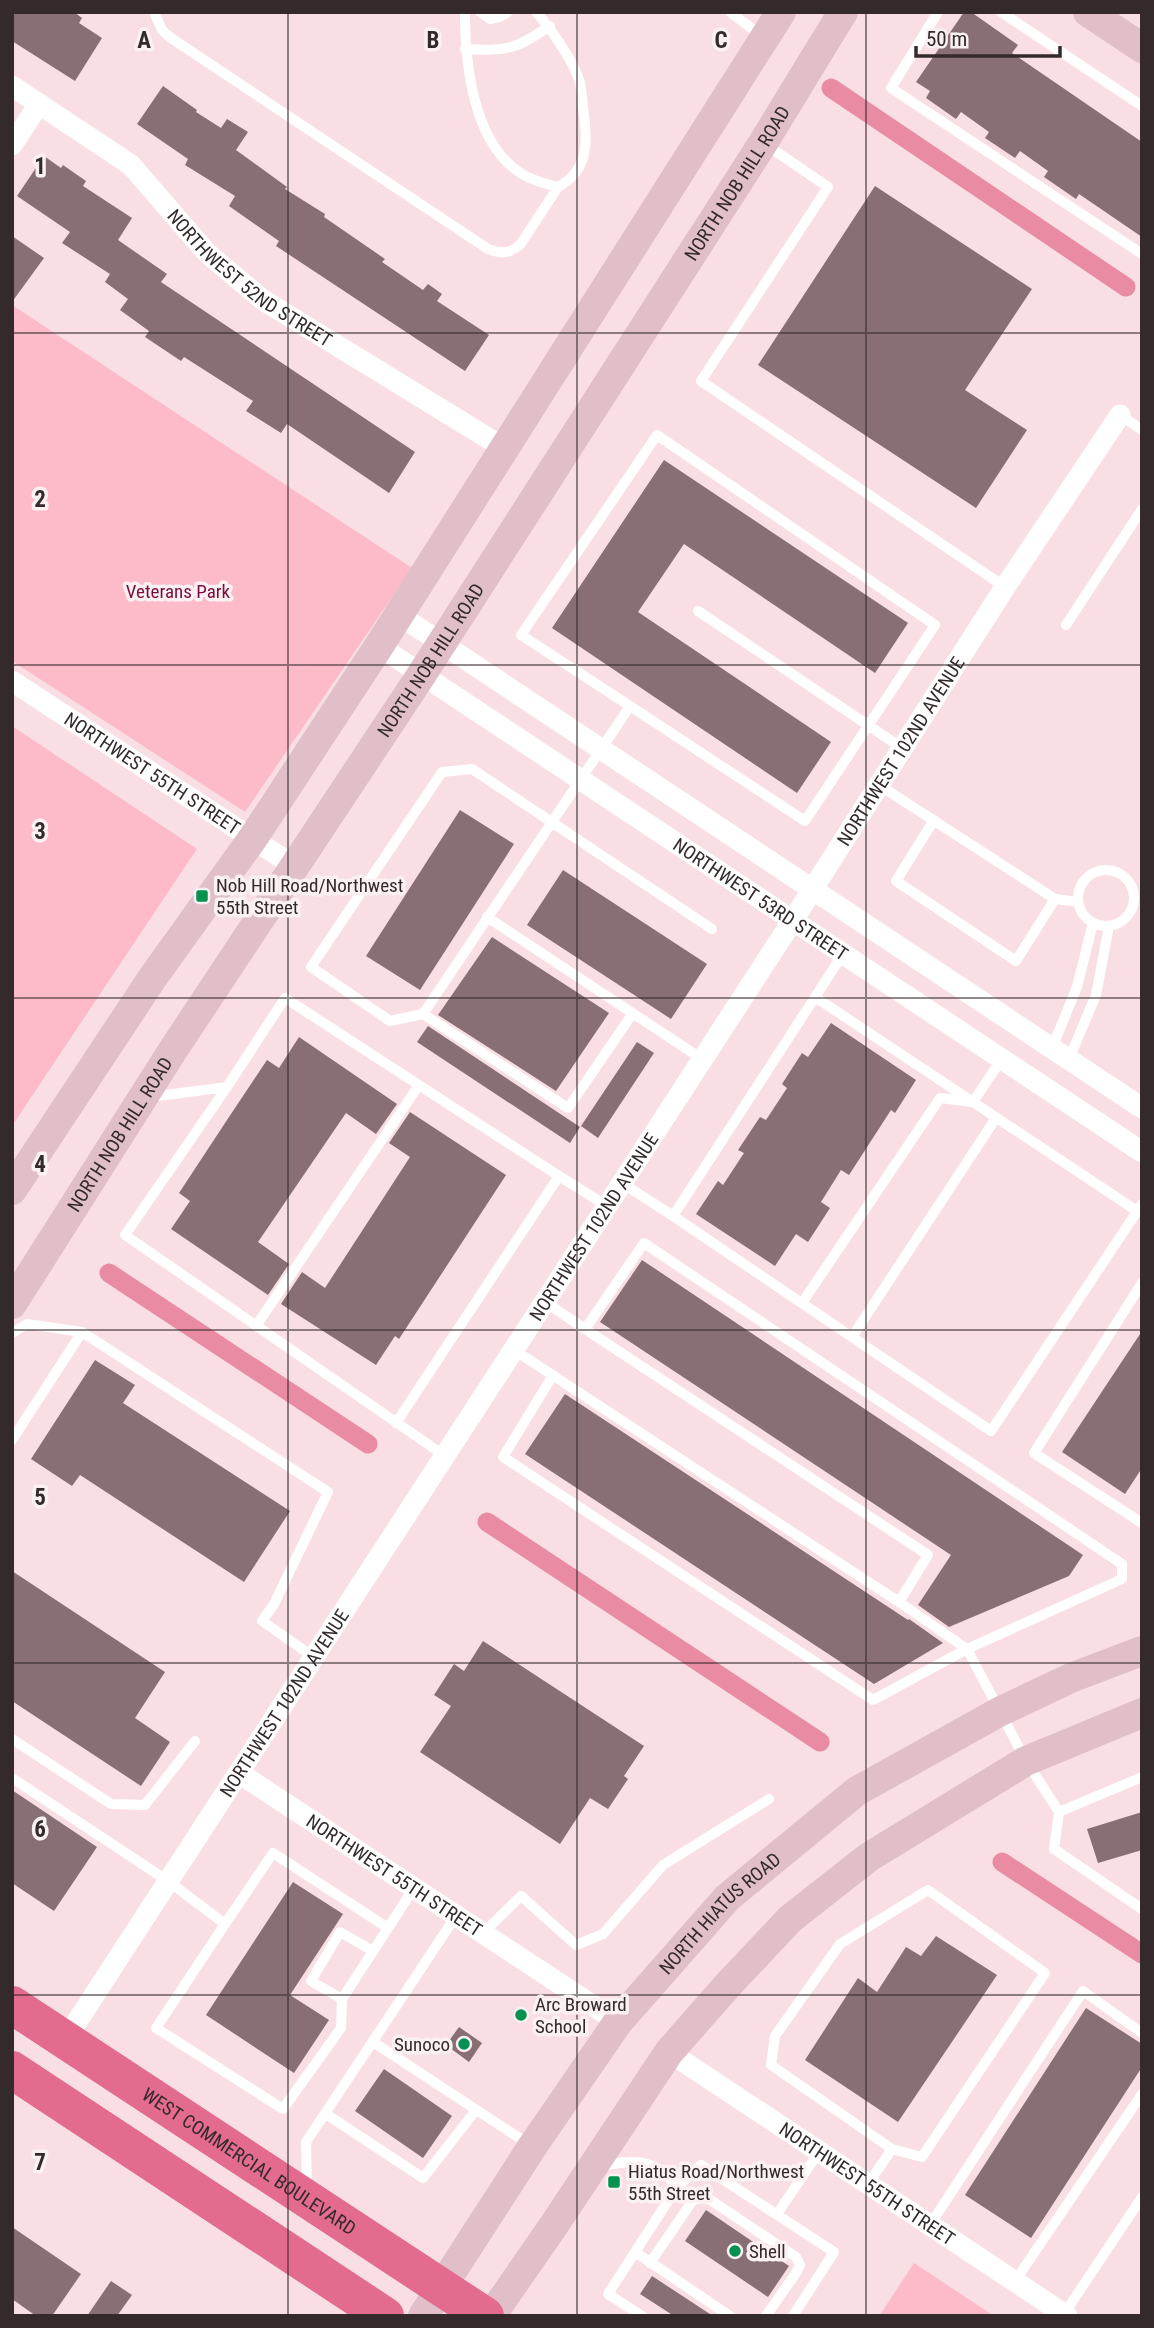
<svg xmlns="http://www.w3.org/2000/svg" width="1154" height="2328" viewBox="0 0 1154 2328" font-family="'Roboto Condensed',sans-serif">
	<style>
		.green { fill: #fdbbca }
		.lines { fill: none; stroke-linecap: round; stroke-linejoin: round }
		.canal { stroke: #e98ba3; stroke-width: 19 }
		.building { fill: #876f74 }
		.lane { stroke: #fff; stroke-width: 10 }
		.street { stroke: #fff; stroke-width: 21 }
		.secondary { stroke: #e0bfc8; stroke-width: 30 }
		.highway { stroke: #e36b8d; stroke-width: 38 }
		.grid { fill: none; stroke: #342a2c; stroke-width: 2; stroke-opacity: 0.55 }
		.poi-dot { fill: #059150; stroke: #fbf1f3; stroke-width: 2.5 }
		.labels { text-anchor: middle; stroke-width: 7; stroke-linejoin: round; paint-order: stroke }
		.street-label { font-size: 19px; fill: #342a2c; stroke: #fbf1f3 }
		.park-label { font-size: 19px; fill: #7d0b3b; stroke: #fbf1f3 }
		.poi-label { font-size: 19px; fill: #342a2c; stroke: #fbf1f3; text-anchor: start }
		.grid-label { font-size: 23px; text-anchor: middle; font-weight: bold; fill: #342a2c; stroke: #fbf1f3; stroke-width: 7; stroke-linejoin: round; paint-order: stroke }
	</style>
	<rect width="100%" height="100%" fill="#f9dfe4"/>
	<!-- green -->
	<path class="green" d="M 12,305 L 412,568 L 245,812 L 12,661 Z
		M 12,726 L 197,849 L 12,1126 Z
		M 914,2263 L 994,2316 L 879,2316 Z"/>
	<g class="lines">
		<!-- canal -->
		<path class="canal" d="M 831,88 L 1126,287
			M 109,1273 L 368,1444
			M 487,1522 L 820,1742
			M 1002,1862 L 1142,1954"/>
	</g>
	<!-- building -->
	<path class="building" d="M 12,12 L 74,12 L 82,18 L 79,23 L 102,38 L 75,81 L 12,41 Z
		M 964,12 L 971,12 L 1018,45 L 1012,53 L 1142,142 L 1142,237 L 1079,194 L 1076,199 L 1044,177 L 1048,171 L 1020,151 L 1015,158 L 985,138 L 989,132 L 961,112 L 956,119 L 926,98 L 930,91 L 916,82 Z
		M 163,86 L 197,110 L 196,112 L 221,128 L 227,119 L 248,132 L 236,150 L 287,187 L 285,189 L 325,214 L 324,217 L 385,259 L 382,262 L 423,290 L 428,284 L 442,294 L 437,301 L 489,335 L 465,371 L 276,246 L 279,241 L 229,206 L 235,196 L 185,165 L 188,159 L 137,124 Z
		M 44,156 L 61,168 L 63,165 L 86,181 L 83,186 L 132,218 L 118,240 L 167,274 L 161,282 L 415,452 L 389,493 L 287,424 L 281,433 L 246,411 L 253,401 L 184,357 L 181,361 L 145,337 L 149,331 L 120,310 L 128,299 L 105,282 L 110,274 L 62,243 L 70,232 L 17,196 Z
		M 875,186 L 1032,289 L 965,390 L 1027,430 L 976,508 L 758,365 Z
		M 12,236 L 44,258 L 12,302 Z
		M 664,460 L 908,623 L 875,673 L 684,544 L 638,612 L 831,742 L 797,793 L 552,628 Z
		M 460,810 L 514,844 L 420,990 L 366,956 Z
		M 563,870 L 707,964 L 671,1019 L 527,925 Z
		M 492,937 L 609,1013 L 556,1091 L 438,1015 Z
		M 831,1023 L 916,1080 L 895,1113 L 891,1110 L 849,1175 L 841,1170 L 821,1202 L 830,1208 L 808,1242 L 796,1234 L 775,1266 L 696,1214 L 718,1181 L 723,1185 L 744,1153 L 738,1150 L 760,1117 L 766,1120 L 787,1088 L 782,1084 L 802,1053 L 808,1057 Z
		M 428,1026 L 580,1127 L 570,1143 L 417,1042 Z
		M 299,1037 L 397,1104 L 376,1134 L 346,1113 L 258,1242 L 289,1264 L 268,1295 L 171,1229 L 190,1201 L 179,1193 L 229,1117 L 267,1060 L 279,1068 Z
		M 637,1042 L 654,1053 L 598,1138 L 581,1126 Z
		M 410,1112 L 506,1175 L 399,1339 L 395,1336 L 376,1365 L 281,1304 L 302,1272 L 325,1288 L 410,1157 L 389,1143 Z
		M 642,1260 L 1083,1555 L 1069,1576 L 949,1627 L 918,1605 L 951,1555 L 600,1322 Z
		M 1142,1331 L 1142,1468 L 1125,1494 L 1062,1452 Z
		M 95,1360 L 135,1385 L 123,1403 L 290,1511 L 244,1582 L 80,1475 L 72,1486 L 31,1459 Z
		M 565,1394 L 908,1620 L 909,1619 L 943,1643 L 874,1684 L 525,1454 Z
		M 12,1571 L 165,1672 L 135,1718 L 170,1742 L 141,1786 L 12,1701 Z
		M 483,1641 L 644,1746 L 624,1776 L 628,1779 L 608,1809 L 590,1798 L 560,1844 L 420,1752 L 451,1706 L 434,1695 L 454,1664 L 464,1671 Z
		M 12,1790 L 97,1847 L 54,1911 L 12,1883 Z
		M 1142,1812 L 1142,1850 L 1098,1863 L 1087,1829 Z
		M 293,1882 L 343,1914 L 290,1995 L 329,2020 L 294,2073 L 206,2015 Z
		M 936,1936 L 997,1975 L 898,2122 L 805,2060 L 858,1978 L 877,1992 L 906,1947 L 921,1956 Z
		M 1086,2008 L 1142,2044 L 1142,2067 L 1031,2238 L 965,2195 Z
		M 459,2027 L 482,2043 L 469,2062 L 446,2045 Z
		M 384,2069 L 452,2116 L 423,2158 L 355,2111 Z
		M 706,2210 L 789,2266 L 768,2297 L 685,2241 Z
		M 12,2227 L 81,2274 L 52,2316 L 36,2316 L 12,2299 Z
		M 652,2276 L 713,2316 L 674,2316 L 640,2294 Z
		M 111,2281 L 132,2295 L 117,2316 L 87,2316 Z"/>
	<g class="lines">
		<!-- lane -->
		<path class="lane" d="M 154,12 L 162,30 L 171,38 L 488,249 C 501,254 509,254 520,245 L 558,187
			M 465,12 C 465,64 473,144 522,174 C 533,181 546,184 558,187 C 591,169 587,139 583,107 C 582,99 582,88 579,80 C 574,62 549,26 536,12
			M 480,12 L 490,19 L 500,17 L 508,12
			M 730,12 L 763,37
			M 938,12 L 891,88 L 1142,254
			M 1001,12 L 1142,106
			M 465,49 C 508,51 514,50 550,26
			M 765,144 L 828,187 L 701,381 L 1005,587
			M 1120,415 L 1142,430
			M 698,611 L 902,748
			M 1066,625 L 1142,509
			M 630,706 L 805,821 L 935,625 L 657,435 L 521,635 L 630,706 L 423,1014 L 390,1021 L 311,967 L 442,772 L 472,769 L 712,929
			M 879,785 L 1055,899 L 1078,902
			M 934,820 L 896,881 L 1016,961 L 1055,899
			M1078 898a28 28 0 1 1 56 0a28 28 0 1 1-56 0Z
			M 487,917 L 702,1059
			M 815,997 L 1137,1211
			M 423,1014 L 568,1108 L 633,1013
			M 1052,1048 L 1077,987 L 1093,923
			M 1069,1059 L 1096,995 L 1109,926
			M 227,1087 L 285,998 L 559,1176
			M 150,1097 L 227,1087 L 125,1235 L 445,1456
			M 622,1183 L 673,1216 L 843,954
			M 673,1216 L 991,1431 L 1142,1204
			M 1142,1283 L 1034,1453 L 1142,1523
			M 545,1302 L 585,1329 L 644,1243 L 1122,1564 L 1122,1579 L 967,1649 L 1026,1761 L 1059,1812 L 1054,1849 L 1142,1909
			M 802,1303 L 940,1098 L 973,1102 L 1001,1060
			M 256,1326 L 419,1085
			M 12,1333 L 27,1324 L 82,1332
			M 852,1337 L 996,1118
			M 514,1350 L 899,1602
			M 553,1375 L 503,1457 L 873,1700 L 967,1649 L 899,1602 L 928,1555 L 585,1329
			M 396,1423 L 559,1176 L 607,1206
			M 12,1440 L 82,1332 L 328,1492 L 274,1604 L 262,1621 L 315,1658
			M 12,1739 L 111,1804 L 145,1805 L 195,1741
			M 12,1778 L 168,1881 L 225,1924 L 156,2028 L 283,2109 L 341,2028 L 342,1999 L 414,1888
			M 1059,1812 L 1142,1777
			M 225,1924 L 273,1853 L 388,1928
			M 483,1933 L 521,1896 L 576,1945 L 603,1934 L 663,1865 L 769,1799
			M 342,1999 L 311,1981 L 340,1932 L 373,1951
			M 373,2042 L 530,2145
			M 326,2114 L 423,2178 L 476,2110
			M 599,2167 C 634,2159 653,2157 677,2187
			M 868,2184 L 892,2149 L 771,2065 L 775,2036 L 840,1944 L 928,1890 L 1045,1973 L 922,2157 L 892,2149
			M 307,2190 L 306,2142 L 456,1916
			M 777,2214 L 819,2152
			M 930,2225 L 1083,1991 L 1142,2033
			M 635,2252 L 730,2316
			M 650,2263 L 693,2200 L 702,2198 L 709,2199 L 796,2257 L 800,2265 L 796,2273 L 766,2316
			M 1015,2281 L 1142,2094
			M 1064,2314 L 1142,2197
			M 642,2316 L 608,2294 L 677,2187 L 701,2165 L 834,2252 L 793,2316"/>
		<!-- street -->
		<g class="street">
			<path id="s1" d="M 12,86 L 131,165 L 207,253 L 263,300 L 504,448"/>
			<path d="M 12,145 L 39,104"/>
			<path d="M 399,615 L 1142,1108"/>
			<path id="s2" d="M 379,646 L 1142,1152"/>
			<path id="s3" d="M 12,681 L 294,866"/>
			<path id="s4" d="M 239,1773 L 618,2022"/>
			<path id="s5" d="M 65,2040 L 793,920 L 1005,587 L 1120,415"/>
			<path id="s6" d="M 669,2052 L 1067,2316"/>
		</g>
		<!-- secondary -->
		<g class="secondary">
			<path d="M 1088,12 L 1142,48"/>
			<path d="M 12,1190 L 153,977 L 253,838 L 379,646 L 781,12"/>
			<path id="s7" d="M 12,1304 L 173,1050 L 422,674 L 763,143 L 843,12"/>
			<path id="s8" d="M 423,2316 L 532,2147 L 618,2022 L 727,1898 L 857,1791 L 999,1712 L 1073,1677 L 1142,1651"/>
			<path d="M 491,2316 L 554,2225 L 669,2052 L 727,1986 L 790,1919 L 869,1857 L 1026,1761 L 1142,1713"/>
		</g>
		<!-- highway -->
		<g class="highway">
			<path id="s9" d="M 12,2005 L 485,2316"/>
			<path d="M 12,2070 L 385,2316"/>
		</g>
	</g>
	<!-- grid -->
	<path class="grid" d="M 288,12 L 288,2316M 577,12 L 577,2316M 866,12 L 866,2316M 12,333 L 1142,333M 12,665 L 1142,665M 12,998 L 1142,998M 12,1330 L 1142,1330M 12,1663 L 1142,1663M 12,1995 L 1142,1995"/>
	<!-- markers -->
	<g class="poi-dot">
		<rect x="195" y="889" width="14" height="14" rx="3.5"/>
		<circle cx="521" cy="2015" r="7"/>
		<circle cx="464" cy="2044" r="7"/>
		<rect x="607" y="2175" width="14" height="14" rx="3.5"/>
		<circle cx="735" cy="2251" r="7"/>
	</g>
	<g class="labels">
		<!-- street labels -->
		<g class="street-label">
			<text dy="7" stroke="none"><textPath href="#s7" startOffset="1335">NORTH NOB HILL ROAD</textPath></text>
			<text dy="7" stroke="none"><textPath href="#s1" startOffset="308">NORTHWEST 52ND STREET</textPath></text>
			<text dy="7" stroke="none"><textPath href="#s7" startOffset="768">NORTH NOB HILL ROAD</textPath></text>
			<text dy="7" stroke="none"><textPath href="#s5" startOffset="1536">NORTHWEST 102ND AVENUE</textPath></text>
			<text dy="7" stroke="none"><textPath href="#s3" startOffset="168">NORTHWEST 55TH STREET</textPath></text>
			<text dy="7" stroke="none"><textPath href="#s2" startOffset="458">NORTHWEST 53RD STREET</textPath></text>
			<text dy="7" stroke="none"><textPath href="#s7" startOffset="201">NORTH NOB HILL ROAD</textPath></text>
			<text dy="7" stroke="none"><textPath href="#s5" startOffset="970">NORTHWEST 102ND AVENUE</textPath></text>
			<text dy="7" stroke="none"><textPath href="#s5" startOffset="402">NORTHWEST 102ND AVENUE</textPath></text>
			<text dy="7" stroke="none"><textPath href="#s4" startOffset="186">NORTHWEST 55TH STREET</textPath></text>
			<text dy="7" stroke="none"><textPath href="#s8" startOffset="502">NORTH HIATUS ROAD</textPath></text>
			<text dy="7" stroke="none"><textPath href="#s9" startOffset="284">WEST COMMERCIAL BOULEVARD</textPath></text>
			<text dy="7" stroke="none"><textPath href="#s6" startOffset="238">NORTHWEST 55TH STREET</textPath></text>
		</g>
		<!-- park labels -->
		<g class="park-label">
			<text x="178" y="598">Veterans Park</text>
		</g>
		<!-- poi labels -->
		<g class="poi-label">
			<text x="216" y="892">Nob Hill Road/Northwest<tspan x="216" dy="22">55th Street</tspan></text>
			<text x="535" y="2011">Arc Broward<tspan x="535" dy="22">School</tspan></text>
			<text x="450" y="2051" text-anchor="end">Sunoco</text>
			<text x="628" y="2178">Hiatus Road/Northwest<tspan x="628" dy="22">55th Street</tspan></text>
			<text x="749" y="2258">Shell</text>
		</g>
	</g>
	<g class="grid-label">
		<text x="144" y="48">A</text>
		<text x="433" y="48">B</text>
		<text x="721" y="48">C</text>
		<text x="40" y="174">1</text>
		<text x="40" y="507">2</text>
		<text x="40" y="839">3</text>
		<text x="40" y="1172">4</text>
		<text x="40" y="1505">5</text>
		<text x="40" y="1837">6</text>
		<text x="40" y="2170">7</text>
	</g>
	<!-- border -->
	<rect width="1154" height="2328" fill="none" stroke="#342a2c" stroke-width="28"/>
	<!-- scale -->
	<path d="M916 46v10h144v-10" fill="none" stroke="#342a2c" stroke-width="3.5"/>
	<text x="926" y="46" font-size="21" fill="#342a2c" stroke="#fbf1f3" stroke-width="5" paint-order="stroke">50 m</text>
</svg>
